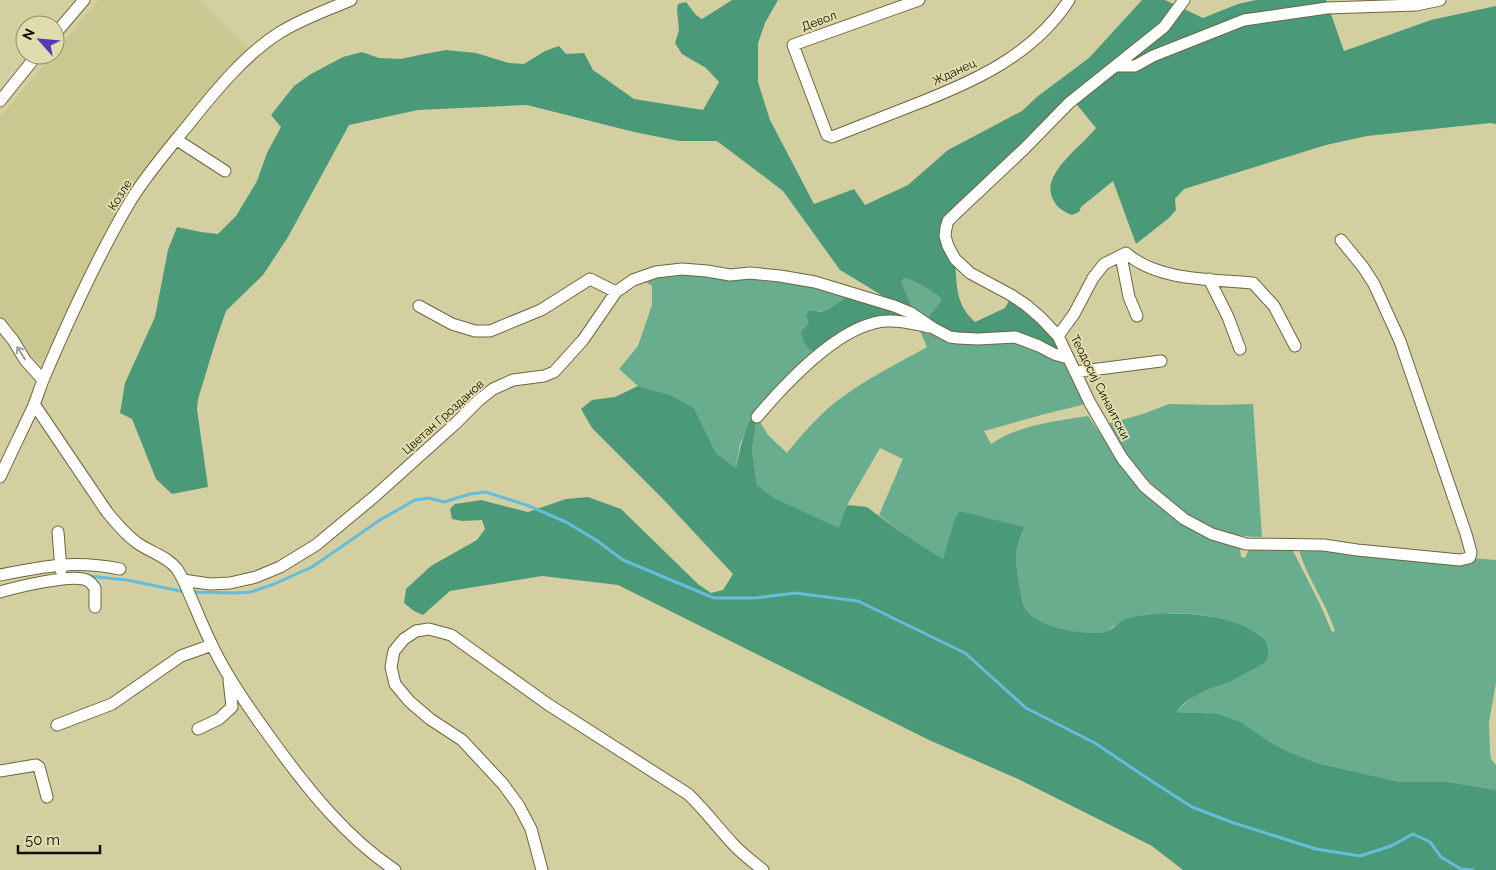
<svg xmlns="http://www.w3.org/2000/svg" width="1496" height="870" viewBox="0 0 1496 870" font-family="Raleway,sans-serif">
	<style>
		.built { fill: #cbc791 }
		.green { fill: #67ad8e }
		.forest { fill: #4a9a79; fill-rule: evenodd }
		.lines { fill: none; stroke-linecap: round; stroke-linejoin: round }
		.stream { stroke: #65bcdb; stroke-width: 3 }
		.minor-casing { stroke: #6b673d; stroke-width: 13 }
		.minor { stroke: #fff; stroke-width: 11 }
		.oneway { stroke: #9f9f99 }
		.labels { text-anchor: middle; stroke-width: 4; stroke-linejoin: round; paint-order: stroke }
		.street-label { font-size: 12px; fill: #100e01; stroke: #e0dcad }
	</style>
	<rect width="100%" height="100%" fill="#d3cfa1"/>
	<!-- built -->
	<path class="built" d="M 99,0 L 199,0 L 248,49 L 225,71 L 160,152 L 81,283 L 41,365 L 30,356 L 0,315 L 0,117 L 53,55 L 55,55 L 55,52 Z"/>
	<!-- green -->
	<path class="green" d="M 656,272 L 780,276 L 847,297 C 837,304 827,314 814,311 L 809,323 L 820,355 L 754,414 L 745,432 L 740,444 L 736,468 L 716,453 L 694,408 L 671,395 L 638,386 L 619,369 L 638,346 L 652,305 L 652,286 L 640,278 Z
		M 904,278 C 913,279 933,292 941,298 L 941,301 L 930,315 L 1015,337 L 1068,358 L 1090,403 L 1045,414 L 984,431 L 991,444 C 1019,425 1056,421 1088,416 L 1136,485 L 1188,528 L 1213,540 L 1240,548 L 1241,557 L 1245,558 L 1249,549 L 1291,550 L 1293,551 L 1319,602 L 1332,632 L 1335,631 C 1331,620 1327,610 1322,601 C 1313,582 1302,565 1298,545 L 1496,560 L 1496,683 L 1489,722 L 1490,751 L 1491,759 L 1496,765 L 1496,790 L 1448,782 L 1400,782 L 1317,763 L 1287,751 L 1268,741 L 1194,713 L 1175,712 L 1195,695 L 1232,680 L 1266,662 L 1260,635 C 1234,619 1203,613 1172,613 C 1165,614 1122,622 1116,625 C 1111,627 1109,632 1104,632 C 1083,635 1033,629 1024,606 C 1021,600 1016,564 1016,557 C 1016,547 1022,537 1023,527 L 960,511 L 943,559 L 899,531 L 879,515 L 903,459 L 880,448 L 847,505 L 840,529 L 774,498 L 757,485 L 752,449 L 757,417 L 768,435 L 787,453 C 799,438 810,425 823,413 C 853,385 892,367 927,347 L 917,324 L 909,312 L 911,305 L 900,281 Z
		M 1169,404 L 1217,405 L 1253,404 L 1262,537 C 1247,537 1233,535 1220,531 C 1202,526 1188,515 1173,504 C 1144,479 1126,457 1107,424 L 1143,414 Z"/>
	<!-- forest -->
	<path class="forest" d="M 732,0 L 778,0 L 765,23 L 758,43 L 758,82 L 770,120 L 814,204 L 854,189 L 865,205 L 908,185 L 948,150 L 1022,111 L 1038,96 L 1089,58 L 1142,0 L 1165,0 L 1203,18 L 1238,4 L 1256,0 L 1326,0 L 1344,51 L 1431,20 L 1496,6 L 1496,124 L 1490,123 L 1367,136 L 1326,145 L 1184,189 L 1175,199 L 1176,210 L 1169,218 L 1136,244 L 1113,181 L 1081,207 L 1079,212 L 1072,215 C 1061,211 1054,205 1051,194 C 1045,171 1083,145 1096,128 L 1073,100 L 948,221 C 950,234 954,247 955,260 C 957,285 955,304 975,322 L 1005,308 L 1010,299 L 1041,318 L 1068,358 L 1022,339 L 978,339 L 933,328 L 872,324 L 820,355 C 808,349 804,346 801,332 L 809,323 L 806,316 L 809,311 L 814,311 L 821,312 L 829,309 L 847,297 L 888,299 L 840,270 L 783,191 L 717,141 L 679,141 L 634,132 L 527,105 L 418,110 L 349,125 L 288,237 L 263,275 L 226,311 L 216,340 L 198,399 L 197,409 L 208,487 L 172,494 L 156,479 L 132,419 L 120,413 L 125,383 L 155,317 L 168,250 L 177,227 L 201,232 L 218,234 L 236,216 L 257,181 L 267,153 L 281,127 L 271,115 L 294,86 L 311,74 L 343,57 L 362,52 L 379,58 L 401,59 L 424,54 L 446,50 L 476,53 L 509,63 L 524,64 L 545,51 L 559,46 L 566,54 L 584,53 L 593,70 L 634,99 L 703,110 L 719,82 L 706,68 L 682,54 L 675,43 L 679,30 L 677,10 L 678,4 L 686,2 L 696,15 L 702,19 ZM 904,278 C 913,279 933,292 941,298 L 941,301 L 930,315 L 931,322 L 909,312 L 911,305 L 901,282 Z
		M 638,386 L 671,395 L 694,408 L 716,453 L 736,468 C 741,447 742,433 754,414 L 757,417 L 752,449 L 757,485 L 774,498 L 839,528 L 847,505 L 867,507 L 899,531 L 943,559 L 955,519 L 960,511 L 1024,527 C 1021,536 1016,548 1016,557 C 1016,564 1021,600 1024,606 C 1033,628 1083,635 1104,632 C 1112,631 1118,622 1126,619 C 1161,609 1223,612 1253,631 C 1267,639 1271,646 1266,662 C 1255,668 1243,675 1231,681 C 1211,689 1190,694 1176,712 L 1217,714 L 1240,722 L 1268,741 L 1287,751 L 1317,763 L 1400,782 L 1448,782 L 1496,790 L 1496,870 L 1183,870 L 1152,846 L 1018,779 L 929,740 L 618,585 L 542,576 L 450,591 L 423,615 L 414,611 L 404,603 L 406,589 L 431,566 L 477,540 L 485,529 L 482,520 L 462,521 L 452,519 L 450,509 L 455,504 L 481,500 L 528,512 L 566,499 L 588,497 L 621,509 L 698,584 L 711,593 L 723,590 L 733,574 L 664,500 L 592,428 L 581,409 L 592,400 L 615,397 Z"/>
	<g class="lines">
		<!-- stream -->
		<path class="stream" d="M 88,576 L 127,580 L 185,592
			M 191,592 L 237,593 L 251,592 L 274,584 L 312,567 L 380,520 L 415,500 L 429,498 L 444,502 L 470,494 L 486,492 L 529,506 L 566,522 L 596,540 L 623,560 L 714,598 L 755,598 L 795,593 L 858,601 L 965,653 L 1026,708 L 1095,743 L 1147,778 L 1192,807 L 1234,823 L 1316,849 L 1360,856 L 1391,846 L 1413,834 L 1430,842 L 1441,857 L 1461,869 L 1473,870"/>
		<defs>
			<path id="minor" d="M 919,0 L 793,45 L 827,135 L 832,137 C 858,127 885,116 911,106 C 971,83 1033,56 1069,0
				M 1184,0 L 1164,27 L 1069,103 L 1024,149 L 955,214 L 948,221 L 946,228 L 945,236 L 948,246 L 955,259 L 970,273 L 1011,295 L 1026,305 L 1041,318 L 1058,336 L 1090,403 L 1122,458 L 1145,487 L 1184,519 L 1212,534 L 1246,544 L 1324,545 L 1357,550 L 1460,560 L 1468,558 L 1470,557 L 1471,552 L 1466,534 L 1400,341 L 1374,284 L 1363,267 L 1341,240
				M 55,34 L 84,0
				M 1116,66 L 1135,66 L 1153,56 L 1244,20 L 1327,8 L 1416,5 L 1440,0
				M 0,101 L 37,55
				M 177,140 L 225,171
				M 1121,256 L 1129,297 L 1137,316
				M 1209,279 L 1228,317 L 1240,349
				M 616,292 L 633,280 L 656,272 L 682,269 L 707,271 L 730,275 L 750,273 L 780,276 L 815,282 L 894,306 L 911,313 L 933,328 L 950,337 L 958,338 L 978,339 L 1015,337 L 1039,346 L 1054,354 L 1068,358
				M 0,324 L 13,340 L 25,360 L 43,380
				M 1058,336 L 1074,314 L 1093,278 L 1104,264 L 1126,253 C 1157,281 1212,279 1253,283 L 1274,306 L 1295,346
				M 1075,372 L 1161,361
				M 34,404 L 107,512 C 116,523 125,534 136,542 C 149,552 167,556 177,569 C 185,581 189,594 195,607 C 202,624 210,642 219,659 C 235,689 255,717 275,744 C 309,791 347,838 395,870
				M 757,417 C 785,384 841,323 887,321 C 901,320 915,324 929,327
				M 0,477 C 11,453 23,429 34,405 C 37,397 40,388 43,380 C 69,319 97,257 131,200 C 149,171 172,145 193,119 C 217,89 246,54 279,33 C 301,19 327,10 351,0
				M 58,532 L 61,570
				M 0,575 C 45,566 75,560 120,569
				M 183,580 L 210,584 L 230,583 L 256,577 L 280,567 L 316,545 L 375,496 L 454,425 L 479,400 L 493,389 L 513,380 L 544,376 L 554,372 L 583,340 L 616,292 L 590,279 L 541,310 L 490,331 L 475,331 L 452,324 L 419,306
				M 0,592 C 17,587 67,575 83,579 C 89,580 91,583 95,588 L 95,607
				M 57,725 L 112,704 L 181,656 L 212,645
				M 198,729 L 219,719 L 232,707 L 229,680
				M 0,771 L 36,765 L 39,767 L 47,797
				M 542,870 L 531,829 L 519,806 L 503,784 L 462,740 L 430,719 L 409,701 L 395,684 L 391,667 L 394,651 L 404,639 L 416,631 L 429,629 L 451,635 L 549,705 L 688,794 C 705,810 718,828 733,844 C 742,854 753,862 763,870"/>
		</defs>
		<!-- minor casing -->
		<use href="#minor" class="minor-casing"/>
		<!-- minor -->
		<use href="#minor" class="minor"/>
	</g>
	<!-- one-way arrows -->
	<defs><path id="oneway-shaft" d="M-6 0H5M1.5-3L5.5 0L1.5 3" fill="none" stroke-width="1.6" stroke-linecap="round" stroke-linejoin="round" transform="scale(1.25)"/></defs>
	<use class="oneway" href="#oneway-shaft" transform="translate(21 353) rotate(-122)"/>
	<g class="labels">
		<!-- street labels -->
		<g class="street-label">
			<text transform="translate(819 21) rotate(-20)" y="4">Девол</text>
			<text transform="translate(954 72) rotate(-25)" y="4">Жданец</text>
			<text transform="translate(120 195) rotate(-58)" y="4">Козле</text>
			<text transform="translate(1100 387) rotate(63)" y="4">Теодосиј Синаитски</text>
			<text transform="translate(443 417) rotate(-42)" y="4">Цветан Грозданов</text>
		</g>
	</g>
	<!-- north arrow -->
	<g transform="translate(40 40) rotate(297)"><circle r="24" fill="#e0dcad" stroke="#8d8a68"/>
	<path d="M0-4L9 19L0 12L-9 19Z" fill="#503cb4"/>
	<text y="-8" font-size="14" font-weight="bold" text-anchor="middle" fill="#100e01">N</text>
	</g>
	<!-- scale -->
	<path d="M18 845v8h82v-8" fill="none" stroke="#100e01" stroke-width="2.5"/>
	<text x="25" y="845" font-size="15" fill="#100e01" stroke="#e0dcad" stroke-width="4" paint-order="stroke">50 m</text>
</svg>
